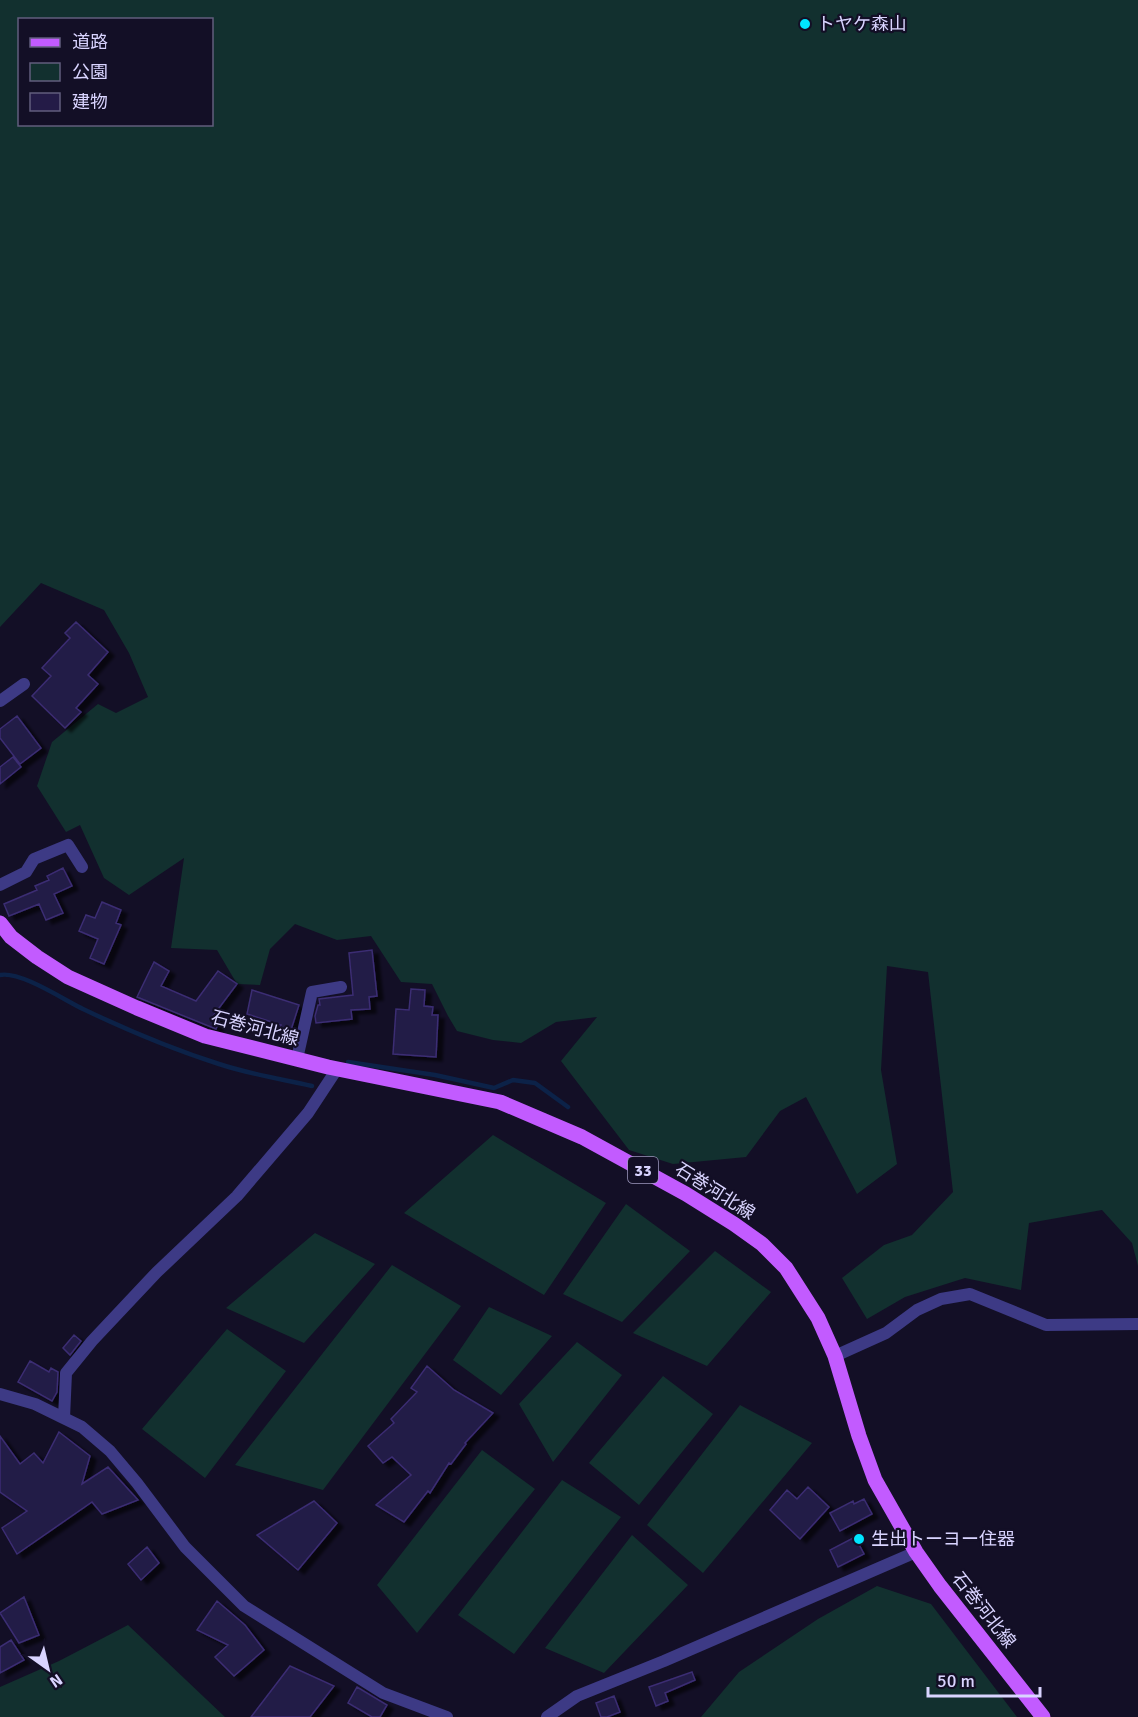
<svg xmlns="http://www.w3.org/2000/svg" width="1138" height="1717" viewBox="0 0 1138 1717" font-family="Signika,'Noto Sans JP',sans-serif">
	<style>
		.green { fill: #12302f; fill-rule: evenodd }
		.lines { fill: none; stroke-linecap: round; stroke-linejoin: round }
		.stream { stroke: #0c2248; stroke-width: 4.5 }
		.building { fill: #241b47; stroke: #3b2d73; stroke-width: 1.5; filter: url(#shadow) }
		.street { stroke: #3d3a85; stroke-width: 12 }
		.primary { stroke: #c25bff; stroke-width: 15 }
		.poi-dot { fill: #00e5ff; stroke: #130f26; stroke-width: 2 }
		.labels { text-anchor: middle; stroke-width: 4.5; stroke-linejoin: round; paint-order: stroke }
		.shield { fill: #130f26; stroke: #9e99be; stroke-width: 1.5 }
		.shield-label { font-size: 16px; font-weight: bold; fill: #d9d4ff }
		.poi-label { font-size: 18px; fill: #d9d4ff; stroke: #130f26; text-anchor: start }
		.street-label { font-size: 18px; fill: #d9d4ff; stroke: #130f26 }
	</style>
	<defs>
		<filter id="shadow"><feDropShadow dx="6" dy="4" stdDeviation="1.5" flood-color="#0009"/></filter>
	</defs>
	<rect width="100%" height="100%" fill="#130f26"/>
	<!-- green -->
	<path class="green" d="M 0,0 L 1138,0 L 1138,1266 L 1132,1243 L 1102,1210 L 1029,1223 L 1021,1290 L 965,1278 L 905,1297 L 867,1319 L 842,1278 L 884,1245 L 912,1235 L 953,1192 L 928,972 L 887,966 L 881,1070 L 897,1164 L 857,1194 L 806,1097 L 780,1111 L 746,1157 L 673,1164 L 629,1150 L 561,1061 L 597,1017 L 556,1022 L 521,1043 L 493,1040 L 457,1031 L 448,1016 L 432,984 L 401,982 L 371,936 L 337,940 L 295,924 L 270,949 L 260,985 L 237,984 L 217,950 L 171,948 L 184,858 L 129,895 L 104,878 L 80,825 L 66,832 L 37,786 L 52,742 L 98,704 L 116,713 L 148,697 L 129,653 L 104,610 L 41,583 L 0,627 ZM 20,20 L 212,20 L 212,124 L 20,124 Z
		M 493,1135 L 606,1203 L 544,1295 L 404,1213 Z
		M 626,1204 L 690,1251 L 622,1322 L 563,1294 Z
		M 315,1233 L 375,1264 L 304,1343 L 226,1308 Z
		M 715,1251 L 771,1292 L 707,1366 L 633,1333 Z
		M 392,1265 L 461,1306 L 323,1490 L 235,1465 Z
		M 489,1307 L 552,1336 L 501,1395 L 453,1360 Z
		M 227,1329 L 286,1371 L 205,1478 L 142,1429 Z
		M 577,1342 L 622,1375 L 553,1462 L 519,1404 Z
		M 663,1376 L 713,1414 L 639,1505 L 589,1463 Z
		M 740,1405 L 812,1443 L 703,1573 L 647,1525 Z
		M 482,1450 L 535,1489 L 417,1633 L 377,1585 Z
		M 562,1480 L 621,1517 L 514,1654 L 458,1615 Z
		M 632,1535 L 688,1585 L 604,1673 L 545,1648 Z
		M 877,1586 L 931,1604 L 1017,1717 L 701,1717 L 739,1672 L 818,1619 Z
		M 128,1625 L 225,1717 L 0,1717 L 0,1687 L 59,1661 Z"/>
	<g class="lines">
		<!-- stream -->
		<path class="stream" d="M 0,975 C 21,971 64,1000 83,1009 C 127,1030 172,1049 219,1064 C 249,1074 281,1079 312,1086
			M 348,1062 L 435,1075 L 494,1088 L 513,1080 L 535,1083 L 568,1107"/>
	</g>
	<!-- building -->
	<path class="building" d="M 76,622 L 108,652 L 88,675 L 98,684 L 76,708 L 81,712 L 65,728 L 32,696 L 51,676 L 42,668 L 70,638 L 65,633 Z
		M 17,716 L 41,748 L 20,764 L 0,738 L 0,729 Z
		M 13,757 L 21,767 L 0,784 L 0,767 Z
		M 63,868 L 72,886 L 54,894 L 63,913 L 46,920 L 39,904 L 9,916 L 4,904 L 37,890 L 35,886 L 49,880 L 47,876 Z
		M 102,902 L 121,910 L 116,923 L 121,925 L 104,964 L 90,958 L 98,939 L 79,931 L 86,915 L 95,918 Z
		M 372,950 L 377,996 L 369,997 L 370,1009 L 351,1010 L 352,1019 L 316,1023 L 315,1016 L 318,1005 L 320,1005 L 319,999 L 353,995 L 349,953 Z
		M 154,962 L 169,971 L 161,986 L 196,1001 L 218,971 L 237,984 L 213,1016 L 220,1019 L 216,1029 L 137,997 Z
		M 411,989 L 425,990 L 424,1006 L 433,1007 L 432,1015 L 438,1015 L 436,1057 L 393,1054 L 396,1009 L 409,1010 Z
		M 252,990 L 299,1005 L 290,1033 L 279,1030 L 281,1025 L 247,1014 Z
		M 74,1335 L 81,1341 L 70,1355 L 63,1348 Z
		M 30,1361 L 49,1372 L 51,1368 L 58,1372 L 57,1392 L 52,1401 L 18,1382 Z
		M 427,1366 L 454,1390 L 493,1413 L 465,1443 L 466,1444 L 451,1464 L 449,1463 L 430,1493 L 428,1491 L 404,1522 L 376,1505 L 411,1475 L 392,1457 L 383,1463 L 368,1446 L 394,1423 L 391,1419 L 417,1392 L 411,1388 Z
		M 59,1432 L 90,1456 L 82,1484 L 108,1467 L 138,1500 L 102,1514 L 92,1502 L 17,1554 L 2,1528 L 27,1511 L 0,1492 L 0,1436 L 20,1464 L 34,1453 L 43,1463 Z
		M 808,1487 L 829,1507 L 800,1539 L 770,1510 L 787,1490 L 797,1499 Z
		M 864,1499 L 872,1514 L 840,1531 L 830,1513 L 853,1501 L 854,1504 Z
		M 314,1501 L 337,1523 L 298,1570 L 257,1535 Z
		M 855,1537 L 864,1554 L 838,1567 L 830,1550 Z
		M 147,1547 L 159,1563 L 141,1580 L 128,1564 Z
		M 24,1597 L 39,1635 L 19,1643 L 0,1613 Z
		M 217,1601 L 245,1625 L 264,1650 L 234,1676 L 215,1657 L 228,1645 L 197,1630 Z
		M 11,1640 L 24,1660 L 0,1673 L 0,1647 Z
		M 290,1666 L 334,1686 L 310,1717 L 251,1717 Z
		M 692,1672 L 695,1680 L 665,1693 L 668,1701 L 656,1706 L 649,1687 Z
		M 357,1687 L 387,1705 L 380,1717 L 372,1717 L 348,1703 Z
		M 614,1696 L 620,1712 L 607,1717 L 601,1717 L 596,1703 Z"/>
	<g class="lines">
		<!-- street -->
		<path class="street" d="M 0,701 L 24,684
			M 0,885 L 26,872 L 34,859 L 68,845 L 82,867
			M 297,1059 L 312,992 L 341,987
			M 835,1356 L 886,1333 L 917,1310 L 941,1299 L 970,1294 L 1046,1325 L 1138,1324
			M 0,1394 L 35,1404 L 82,1427 L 110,1451 L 137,1483 L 185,1547 L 244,1606 L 383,1693 L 447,1717
			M 64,1418 L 66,1373 L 92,1341 L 157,1272 L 237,1196 L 308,1113 L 337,1069
			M 547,1717 L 577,1696 L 664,1661 L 916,1552"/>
		<!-- primary -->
		<path class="primary" d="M 0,923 L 11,937 L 37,957 L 68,977 L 137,1008 L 205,1036 L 328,1067 L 500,1102 L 582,1137 L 686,1194 L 734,1224 L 762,1244 L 786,1268 L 818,1318 L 835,1356 L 859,1436 L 875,1480 L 916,1552 L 940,1586 L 1043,1717"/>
	</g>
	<!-- markers -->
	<g class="poi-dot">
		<circle cx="805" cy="24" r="6"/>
		<circle cx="859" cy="1539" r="6"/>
	</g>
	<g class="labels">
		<!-- shield labels -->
		<rect class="shield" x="628" y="1157" width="30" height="26" rx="4.5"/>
		<g class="shield-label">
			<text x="643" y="1176">33</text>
		</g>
		<!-- poi labels -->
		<g class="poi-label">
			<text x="817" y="30">トヤケ森山</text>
			<text x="871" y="1545">生出トーヨー住器</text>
		</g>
		<!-- street labels -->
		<g class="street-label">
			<text transform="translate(255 1028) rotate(15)" y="6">石巻河北線</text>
			<text transform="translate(715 1191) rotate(32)" y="6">石巻河北線</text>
			<text transform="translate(984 1610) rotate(52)" y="6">石巻河北線</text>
		</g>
	</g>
	<!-- legend -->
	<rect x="18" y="18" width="195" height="108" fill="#130f26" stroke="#625e7d" stroke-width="1.5"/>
	<rect x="30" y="38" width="30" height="9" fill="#c25bff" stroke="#625e7d" stroke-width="1.5"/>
	<text x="72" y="48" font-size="18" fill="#d9d4ff">道路</text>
	<rect x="30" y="63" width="30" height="18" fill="#12302f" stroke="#625e7d" stroke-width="1.5"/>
	<text x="72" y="78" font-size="18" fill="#d9d4ff">公園</text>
	<rect x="30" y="93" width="30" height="18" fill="#241b47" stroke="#625e7d" stroke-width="1.5"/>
	<text x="72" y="108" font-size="18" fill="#d9d4ff">建物</text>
	<!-- north arrow -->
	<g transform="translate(48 1669) rotate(146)" stroke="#130f26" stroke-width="4.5" paint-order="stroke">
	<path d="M0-4.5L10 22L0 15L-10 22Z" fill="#d9d4ff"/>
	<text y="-9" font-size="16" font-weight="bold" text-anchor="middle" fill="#d9d4ff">N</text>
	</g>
	<!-- scale -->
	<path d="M928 1687v9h112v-9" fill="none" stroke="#d9d4ff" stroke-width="3"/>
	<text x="937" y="1687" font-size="18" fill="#d9d4ff" stroke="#130f26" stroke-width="4.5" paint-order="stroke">50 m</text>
</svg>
